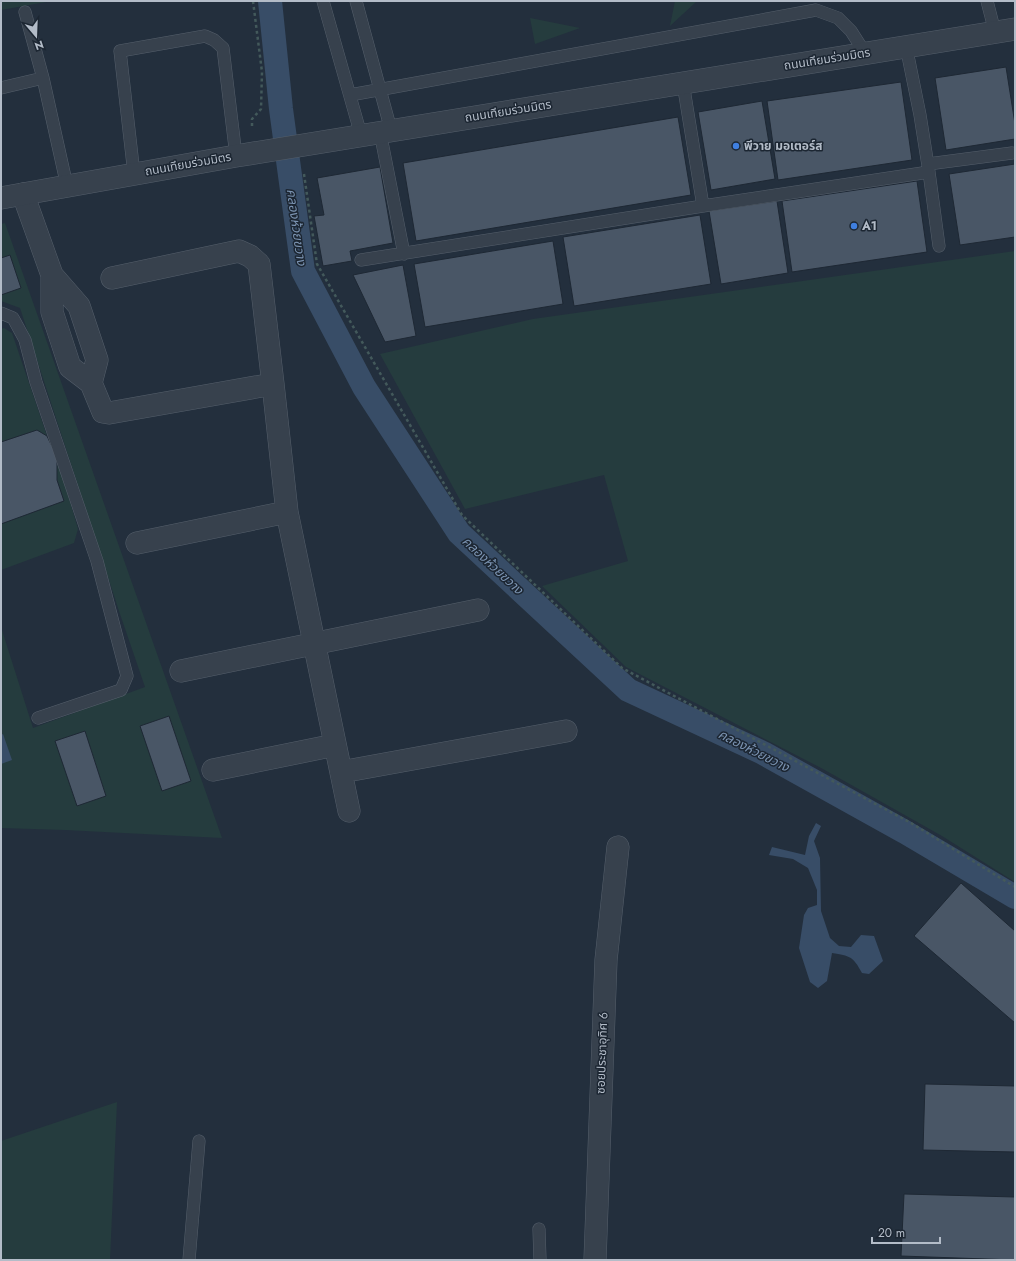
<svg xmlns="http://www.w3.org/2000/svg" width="1016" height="1261" viewBox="0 0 1016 1261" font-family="Jost,'Noto Sans Thai',sans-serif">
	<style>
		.green { fill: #253c3e }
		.water { fill: #384d67 }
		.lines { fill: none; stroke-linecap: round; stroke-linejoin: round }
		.canal { stroke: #384d67; stroke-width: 24 }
		.building { fill: #495666; stroke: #1e2834 }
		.service-casing { stroke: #555f6b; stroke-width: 13 }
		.minor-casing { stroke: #555f6b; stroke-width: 23 }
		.tertiary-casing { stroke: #555f6b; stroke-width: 23 }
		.path { stroke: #43595b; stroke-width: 2.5; stroke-dasharray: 3 3; stroke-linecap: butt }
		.service { stroke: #37414d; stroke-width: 12 }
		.minor { stroke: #37414d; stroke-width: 22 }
		.tertiary { stroke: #37414d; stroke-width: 22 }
		.shop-dot { fill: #3f7fe0; stroke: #1c2632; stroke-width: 1.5 }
		.labels { text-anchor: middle; stroke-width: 3; stroke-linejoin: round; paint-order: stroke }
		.street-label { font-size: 12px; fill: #b3bcc8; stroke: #1c2632 }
		.poi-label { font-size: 12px; font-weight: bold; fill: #b3bcc8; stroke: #1c2632; text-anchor: start }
		.water-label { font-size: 13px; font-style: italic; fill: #7b93b1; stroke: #1c2632 }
	</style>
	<rect width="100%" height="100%" fill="#232f3d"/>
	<!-- green -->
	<path class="green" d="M 1,1 L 52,1 L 1,10 Z
		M 675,1 L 697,1 L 670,26 Z
		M 530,18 L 580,28 L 535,44 Z
		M 5,223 L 222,838 L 65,830 L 1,828 L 1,627 L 33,728 L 145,687 L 120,614 L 20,308 L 1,301 L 1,224 Z
		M 1015,251 L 1015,882 L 942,836 L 823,769 L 626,667 L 542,586 L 628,561 L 604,475 L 465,509 L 380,354 L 533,319 Z
		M 4,328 L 12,333 L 47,436 L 37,430 L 1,442 L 1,329 Z
		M 57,457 L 78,529 L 74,543 L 1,570 L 1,524 L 64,501 L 57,480 Z
		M 117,1102 L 110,1260 L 1,1260 L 1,1141 Z"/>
	<!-- water -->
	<path class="water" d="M 3,734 L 12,760 L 1,764 L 1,735 Z
		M 816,823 L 821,826 L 814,841 L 820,858 L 821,911 L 830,938 L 839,946 L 851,947 L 861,935 L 874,936 L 883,961 L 869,974 L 862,973 C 853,956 850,956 832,953 L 827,981 L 818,988 L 810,982 L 799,948 L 804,915 L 808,908 L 817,905 L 817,890 L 808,868 L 793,859 L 769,855 L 772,847 L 805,855 L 809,836 Z"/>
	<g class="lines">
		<!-- canal -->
		<path class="canal" d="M 270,1 L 281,109 L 303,271 L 364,387 L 459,533 L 628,690 L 763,753 L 905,832 L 1015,897"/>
	</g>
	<!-- building -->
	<path class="building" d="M 1006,67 L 1015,124 L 1015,139 L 946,150 L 935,78 Z
		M 901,82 L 912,160 L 778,180 L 767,101 Z
		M 762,101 L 775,179 L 711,190 L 698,112 Z
		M 678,117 L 691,195 L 416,241 L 403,163 Z
		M 1015,164 L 1015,237 L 960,245 L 949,174 Z
		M 380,167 L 393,243 L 350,251 L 352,261 L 323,266 L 314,216 L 324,215 L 317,178 Z
		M 917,181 L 927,252 L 792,272 L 782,201 Z
		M 777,201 L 788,273 L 721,284 L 709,211 Z
		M 700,215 L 711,284 L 574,306 L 563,237 Z
		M 553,241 L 563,304 L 425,327 L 414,264 Z
		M 10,255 L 21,288 L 1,295 L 1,258 Z
		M 403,265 L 416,336 L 385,342 L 353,275 Z
		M 37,430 L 47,436 L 57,457 L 57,480 L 64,501 L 1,524 L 1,442 Z
		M 169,716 L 191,781 L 162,791 L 140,726 Z
		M 85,731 L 106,796 L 77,806 L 55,741 Z
		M 961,883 L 1015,931 L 1015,1023 L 914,936 Z
		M 925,1084 L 1015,1086 L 1015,1152 L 923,1150 Z
		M 904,1194 L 1015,1197 L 1015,1260 L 901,1256 Z"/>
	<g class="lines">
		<defs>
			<path id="service" d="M 323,1 L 361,135
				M 356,1 L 391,130
				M 987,1 L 995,32
				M 25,12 L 43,78 L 67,186
				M 683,83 L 703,206
				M 1,88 L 43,78
				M 350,95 L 816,10 L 838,18 L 851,31 L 865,53
				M 380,132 L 404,254
				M 928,164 L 1012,153
				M 929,172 L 939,246
				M 134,174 L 120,51 L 205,36 L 214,40 L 223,48 L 236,156
				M 361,260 L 703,206 L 929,172 L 920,115 L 906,46
				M 1,313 L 13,318 L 25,340 L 36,382 L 97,561 L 127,676 L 121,690 L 38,718
				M 539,1229 L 540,1260
				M 189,1260 L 199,1141"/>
			<path id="minor" d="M 23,194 L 52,275 L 52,312 L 70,367 L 91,383 L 97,360 L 79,306 L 52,275
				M 112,278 L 239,251 L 250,256 L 259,264 L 273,384
				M 91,383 L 103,412 L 109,413 L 273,384 L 287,512 L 349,811
				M 137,543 L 287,512
				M 181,671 L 478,610
				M 213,770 L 335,745
				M 341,772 L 566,731
				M 595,1260 L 606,960 L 618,847"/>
			<path id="tertiary" d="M 1,198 L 236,156 L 1015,29"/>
		</defs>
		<!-- service casing -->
		<use href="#service" class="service-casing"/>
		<!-- minor casing -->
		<use href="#minor" class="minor-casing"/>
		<!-- tertiary casing -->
		<use href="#tertiary" class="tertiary-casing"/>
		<!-- path -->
		<path class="path" d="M 252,126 L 252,119 L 261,109 L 262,72 L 253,1
			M 304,174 L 317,264 L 462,515 L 622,668 L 911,823 L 1015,887"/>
		<!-- service -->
		<use href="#service" class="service"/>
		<!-- minor -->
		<use href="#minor" class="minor"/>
		<!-- tertiary -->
		<use href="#tertiary" class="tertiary"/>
	</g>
	<!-- markers -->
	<g class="shop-dot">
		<circle cx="736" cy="146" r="4"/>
		<circle cx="854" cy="226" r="4"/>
	</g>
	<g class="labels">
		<!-- street labels -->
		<g class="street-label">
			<text transform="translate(827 59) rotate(-9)" y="4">ถนนเทียมร่วมมิตร</text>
			<text transform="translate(508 111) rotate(-9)" y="4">ถนนเทียมร่วมมิตร</text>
			<text transform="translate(188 164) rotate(-10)" y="4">ถนนเทียมร่วมมิตร</text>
			<text transform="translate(602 1053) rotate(-88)" y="4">ซอยประชาอุทิศ 6</text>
		</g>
		<!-- poi labels -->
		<g class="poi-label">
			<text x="744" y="150">พีวาย มอเตอร์ส</text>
			<text x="862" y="230">A1</text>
		</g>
		<!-- water labels -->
		<g class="water-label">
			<text transform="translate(297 227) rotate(82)" y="5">คลองห้วยขวาง</text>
			<text transform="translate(493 565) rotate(43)" y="5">คลองห้วยขวาง</text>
			<text transform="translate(754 750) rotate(27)" y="5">คลองห้วยขวาง</text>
		</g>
	</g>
	<!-- border -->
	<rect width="1016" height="1261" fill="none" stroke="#b3bcc8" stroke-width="4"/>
	<!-- north arrow -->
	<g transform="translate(36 36) rotate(161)" stroke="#1c2632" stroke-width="3" paint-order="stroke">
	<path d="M0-3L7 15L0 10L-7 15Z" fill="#b3bcc8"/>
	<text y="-6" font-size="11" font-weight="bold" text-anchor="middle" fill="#b3bcc8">N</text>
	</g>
	<!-- scale -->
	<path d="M872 1237v6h68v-6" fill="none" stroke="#b3bcc8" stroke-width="2"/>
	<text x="878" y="1237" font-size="12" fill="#b3bcc8" stroke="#1c2632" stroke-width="3" paint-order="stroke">20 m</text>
</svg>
